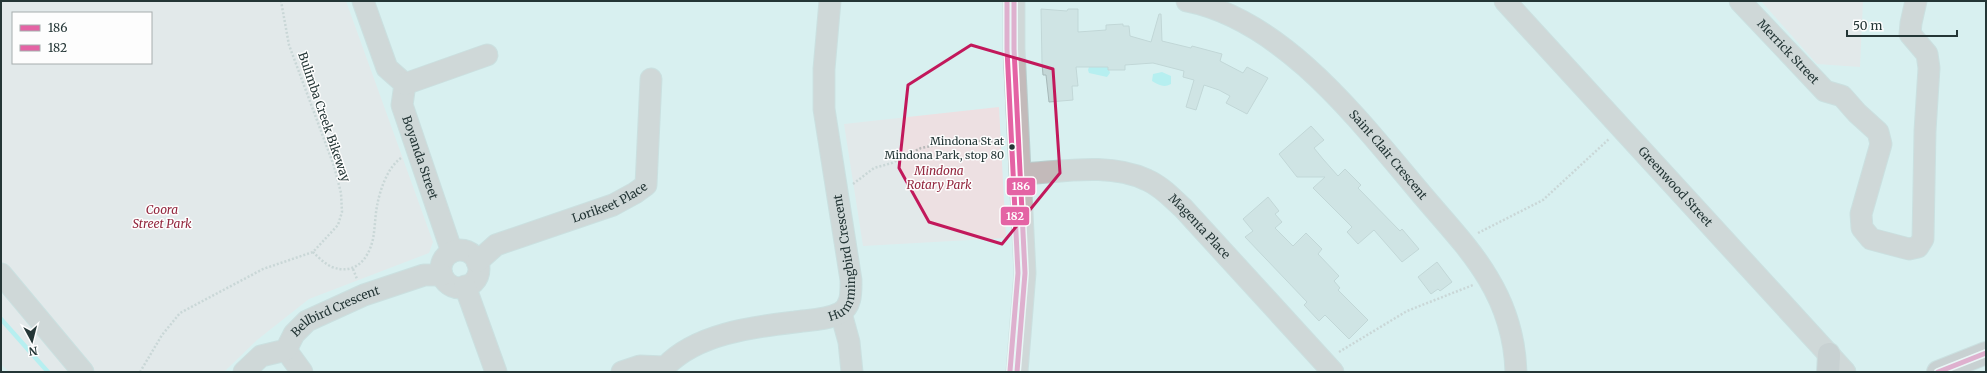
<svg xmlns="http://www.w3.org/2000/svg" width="1987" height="373" viewBox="0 0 1987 373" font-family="Merriweather,serif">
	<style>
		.green { fill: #ede0e2; fill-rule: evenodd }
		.water { fill: #8cedf0 }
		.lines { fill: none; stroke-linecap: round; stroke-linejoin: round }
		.stream { stroke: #8cedf0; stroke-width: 4.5 }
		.building { fill: #c3d6d6; stroke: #a5b8b8 }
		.minor-casing { stroke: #b9cdcd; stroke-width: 23 }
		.highway-casing { stroke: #b9cdcd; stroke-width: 24 }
		.path { stroke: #b7b8b8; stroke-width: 2.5; stroke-dasharray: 2 2; stroke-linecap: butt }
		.minor { stroke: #c3baba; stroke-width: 21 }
		.highway { stroke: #b3aaad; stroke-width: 22 }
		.bus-1-casing { stroke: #fdfdfd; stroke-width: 8 }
		.bus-2-casing { stroke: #fdfdfd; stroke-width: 8 }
		.bus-1 { stroke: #e463a4; stroke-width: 5 }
		.bus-2 { stroke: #e463a4; stroke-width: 5 }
		.marked { fill: none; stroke: #c2185b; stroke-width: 3; stroke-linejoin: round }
		.bus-dot { fill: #243636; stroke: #fdfdfd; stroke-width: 1.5 }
		.labels { text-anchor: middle; stroke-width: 3; stroke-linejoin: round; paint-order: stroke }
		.bus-label { font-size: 11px; fill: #243636; stroke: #fdfdfd; text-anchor: end }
		.street-label { font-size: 12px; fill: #243636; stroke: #fdfdfd }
		.park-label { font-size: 12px; font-style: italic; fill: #93273e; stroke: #fdfdfd }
		.line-badge { stroke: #fdfdfd; stroke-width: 1.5 }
		.badge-label { font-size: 11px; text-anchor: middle; font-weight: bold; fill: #fff }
	</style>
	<rect width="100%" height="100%" fill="#d8f0f0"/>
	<!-- green -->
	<path class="green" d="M 1,1 L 346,1 L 433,242 L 429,253 L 309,299 L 257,340 L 224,372 L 9,372 L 1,364 ZM 13,13 L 151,13 L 151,63 L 13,63 Z
		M 1761,1 L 1863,1 L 1860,67 L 1817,64 Z
		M 999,107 L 1006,238 L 863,246 L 844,124 Z"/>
	<!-- water -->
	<path class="water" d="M 1108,66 L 1110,73 L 1107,77 L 1089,73 L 1088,70 L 1089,67 Z
		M 1162,72 L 1171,76 L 1171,84 C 1164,88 1159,85 1152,81 L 1153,74 Z"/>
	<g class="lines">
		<!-- stream -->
		<path class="stream" d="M 1,319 L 48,372"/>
	</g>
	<!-- building -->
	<path class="building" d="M 1041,9 L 1067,11 L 1068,9 L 1078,9 L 1078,32 L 1106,30 L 1106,25 L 1123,24 L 1123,26 L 1129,26 L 1130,36 L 1151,42 L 1159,14 L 1161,14 L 1162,41 L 1191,48 L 1192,46 L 1222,54 L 1220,61 L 1243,73 L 1247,67 L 1268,78 L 1247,114 L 1226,103 L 1230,96 L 1219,90 L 1204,85 L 1196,110 L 1186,107 L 1194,80 L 1183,77 L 1184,71 L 1153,63 L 1125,65 L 1125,70 L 1108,70 L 1108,67 L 1076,67 L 1078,86 L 1072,86 L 1073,100 L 1049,102 L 1046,75 L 1043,75 L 1042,63 Z
		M 1311,126 L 1324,140 L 1314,148 L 1323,159 L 1338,176 L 1345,169 L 1361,185 L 1358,188 L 1400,231 L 1402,229 L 1419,249 L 1402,262 L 1374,230 L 1358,244 L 1347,232 L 1352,227 L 1313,188 L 1325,177 L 1297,177 L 1279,154 Z
		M 1268,197 L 1279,211 L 1275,214 L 1282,222 L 1275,228 L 1293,246 L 1306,233 L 1322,249 L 1318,254 L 1339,276 L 1334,281 L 1340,288 L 1338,290 L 1368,320 L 1349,339 L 1325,315 L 1319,321 L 1304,305 L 1307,302 L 1245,237 L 1253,231 L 1243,219 Z
		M 1437,262 L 1452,282 L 1440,291 L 1438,289 L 1431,294 L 1418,277 Z"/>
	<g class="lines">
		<defs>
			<g id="minor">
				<path id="s1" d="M 363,1 L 387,68 L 405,84 L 402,105 L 452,252"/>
				<path d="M 1014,1 L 1014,49 L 1025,273 L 1017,372"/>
				<path id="s2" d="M 1187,1 C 1283,20 1358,119 1418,190 C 1442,219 1469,246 1488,278 C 1505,306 1515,339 1516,372"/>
				<path id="s3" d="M 1505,1 L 1845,372"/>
				<path id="s4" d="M 1740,1 L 1825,91 L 1842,96 L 1857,113 L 1878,132 L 1881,144 L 1861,214 L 1862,228 L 1871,239 L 1909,249 L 1918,247 L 1923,239 L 1925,131 L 1929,68 L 1927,54 L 1910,34 L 1911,23 L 1916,1"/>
				<path d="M 405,84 L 487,55"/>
				<path id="s5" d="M 1021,174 C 1061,172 1109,162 1147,180 C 1161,186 1172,198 1183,208 L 1333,372"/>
				<circle cx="460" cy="269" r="19"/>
				<path id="s6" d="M 477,262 L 496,245 L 613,205 L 635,193 L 646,185 L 651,79"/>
				<path d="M 1,274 L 83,372"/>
				<path d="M 465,286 L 496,372"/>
				<path d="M 841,313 L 849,342 L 852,372"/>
				<path d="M 286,350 L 302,372"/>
				<path id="s7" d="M 244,372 L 261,356 L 286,350 L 294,334 L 307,321 L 364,295 L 424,275 L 442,275"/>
				<path id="s8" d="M 622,372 L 640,366 L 665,367 C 696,334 752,327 795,322 C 809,320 827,320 840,313 C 852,306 851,292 851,280 L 824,109 L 824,69 L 830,1"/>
			</g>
			<path id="highway" d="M 1828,372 L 1829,354
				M 1938,372 L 1986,353"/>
		</defs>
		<!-- minor casing -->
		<use href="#minor" class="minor-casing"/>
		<!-- highway casing -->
		<use href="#highway" class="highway-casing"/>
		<!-- path -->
		<path class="path" d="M 853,184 L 874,168 L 892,163 L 921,148 L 963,140 L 1002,142
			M 1478,233 L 1543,200 L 1609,139
			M 313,252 C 318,257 325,264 332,267 C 354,275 368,261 373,239 C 375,228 375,217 377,206 C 380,190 387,168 401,158
			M 353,269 L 357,279
			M 1339,352 L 1407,311 L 1473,285
			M 140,372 L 162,335 L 180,313 L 263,269 L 313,252 L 338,225 L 342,212 L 341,193 L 334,166 L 289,45 L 281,1"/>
		<!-- minor -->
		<use href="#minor" class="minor"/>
		<!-- highway -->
		<use href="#highway" class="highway"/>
		<defs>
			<path id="bus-1" d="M 1014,1 L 1014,49 L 1025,273 L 1017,372
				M 1938,372 L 1986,353"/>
			<path id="bus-2" d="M 1007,1 L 1007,49 L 1018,273 L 1010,371"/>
		</defs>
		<!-- bus-1 casing -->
		<use href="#bus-1" class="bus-1-casing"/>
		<!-- bus-2 casing -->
		<use href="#bus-2" class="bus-2-casing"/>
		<!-- bus-1 -->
		<use href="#bus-1" class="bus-1"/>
		<!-- bus-2 -->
		<use href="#bus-2" class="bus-2"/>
	</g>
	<!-- marked area -->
	<path d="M0 0H1987V373H0ZM 971,45 L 1053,69 L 1060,173 L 1002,244 L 929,222 L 899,168 L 908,85 Z" fill="#d8f0f0" fill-opacity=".55" fill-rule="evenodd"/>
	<path class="marked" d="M 971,45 L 1053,69 L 1060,173 L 1002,244 L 929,222 L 899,168 L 908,85 Z"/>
	<!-- markers -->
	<circle class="bus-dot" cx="1012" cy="147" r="3.5"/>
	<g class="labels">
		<!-- bus labels -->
		<g class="bus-label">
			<text x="1004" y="145">Mindona St at<tspan x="1004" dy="14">Mindona Park, stop 80</tspan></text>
		</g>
		<!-- street labels -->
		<g class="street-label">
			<text dy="4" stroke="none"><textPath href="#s4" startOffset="70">Merrick Street</textPath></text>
			<text transform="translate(324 117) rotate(71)" y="4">Bulimba Creek Bikeway</text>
			<text dy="4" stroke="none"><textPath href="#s2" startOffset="258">Saint Clair Crescent</textPath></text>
			<text dy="4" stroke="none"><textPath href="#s1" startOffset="172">Boyanda Street</textPath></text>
			<text dy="4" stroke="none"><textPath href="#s3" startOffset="252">Greenwood Street</textPath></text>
			<text dy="4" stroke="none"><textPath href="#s6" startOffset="147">Lorikeet Place</textPath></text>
			<text dy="4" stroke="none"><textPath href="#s5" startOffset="198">Magenta Place</textPath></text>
			<text dy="4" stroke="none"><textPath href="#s8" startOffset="286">Hummingbird Crescent</textPath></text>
			<text dy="4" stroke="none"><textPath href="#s7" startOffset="115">Bellbird Crescent</textPath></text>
		</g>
		<!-- park labels -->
		<g class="park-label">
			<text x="939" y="175">Mindona<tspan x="939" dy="14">Rotary Park</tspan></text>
			<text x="162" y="214">Coora<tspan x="162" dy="14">Street Park</tspan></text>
		</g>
	</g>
	<g class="line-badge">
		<rect x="1006" y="177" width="30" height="19" rx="4" fill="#e463a4"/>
		<rect x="1000" y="206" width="30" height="20" rx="4" fill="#e463a4"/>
	</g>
	<g class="badge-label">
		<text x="1021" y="190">186</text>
		<text x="1015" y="220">182</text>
	</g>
	<!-- border -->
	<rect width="1987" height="373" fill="none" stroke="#243636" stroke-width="4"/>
	<!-- legend -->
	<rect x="12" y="12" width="140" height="52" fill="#fdfdfd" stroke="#a6adad"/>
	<rect x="20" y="25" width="20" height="6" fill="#e463a4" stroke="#a6adad"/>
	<text x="48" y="32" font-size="12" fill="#243636">186</text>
	<rect x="20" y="45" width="20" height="6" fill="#e463a4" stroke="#a6adad"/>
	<text x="48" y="52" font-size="12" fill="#243636">182</text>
	<!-- north arrow -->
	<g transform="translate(32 341) rotate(173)" stroke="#fdfdfd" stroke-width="3" paint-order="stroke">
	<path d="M0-3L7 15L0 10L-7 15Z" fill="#243636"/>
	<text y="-6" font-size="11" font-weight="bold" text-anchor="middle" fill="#243636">N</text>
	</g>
	<!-- scale -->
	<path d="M1847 30v6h110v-6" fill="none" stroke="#243636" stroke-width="2"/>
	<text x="1853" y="30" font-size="12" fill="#243636" stroke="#fdfdfd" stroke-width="3" paint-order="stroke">50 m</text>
</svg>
